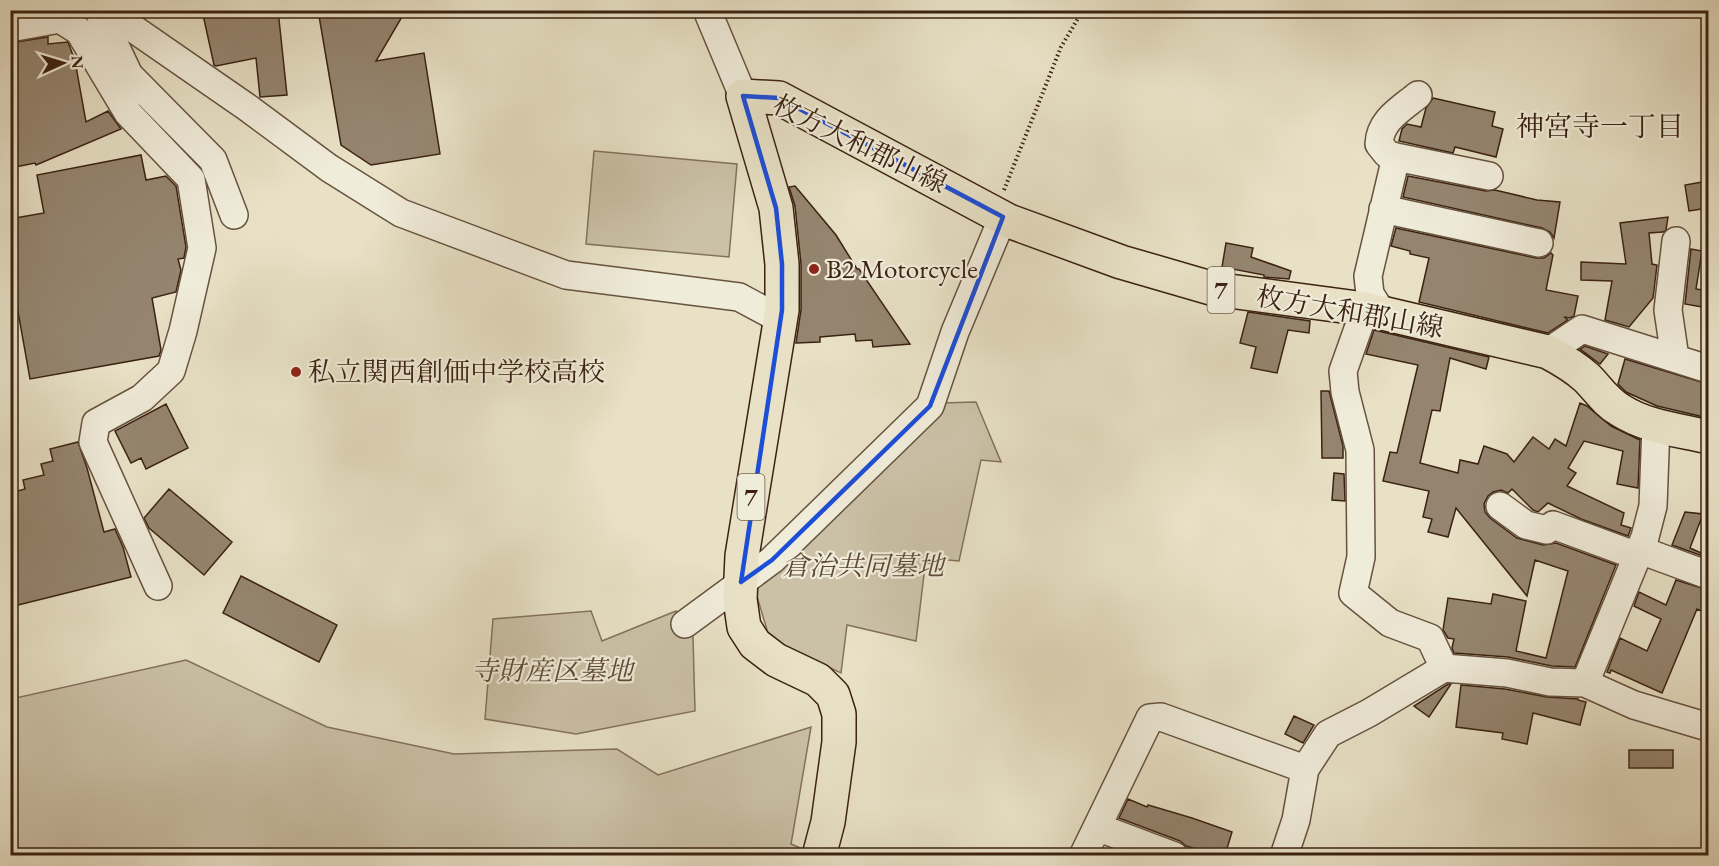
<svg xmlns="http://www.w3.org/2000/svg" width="1719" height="866" viewBox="0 0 1719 866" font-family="'EB Garamond','Noto Serif JP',serif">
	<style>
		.green { fill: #cbc1a7; stroke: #83725c; stroke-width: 1.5 }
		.building { fill: #958570; stroke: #3b2212; stroke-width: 1.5 }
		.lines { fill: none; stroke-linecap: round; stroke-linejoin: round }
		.minor-casing { stroke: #66523f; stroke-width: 30 }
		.major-casing { stroke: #3b2212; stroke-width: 36 }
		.path { stroke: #3b2212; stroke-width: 4; stroke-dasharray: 1.5 3; stroke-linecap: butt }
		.minor { stroke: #f0ecda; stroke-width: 27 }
		.major { stroke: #e8e1c6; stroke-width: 33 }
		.marked { fill: none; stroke: #1d4ed8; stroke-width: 4.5; stroke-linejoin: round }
		.poi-dot { fill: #8f2418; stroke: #f0ecda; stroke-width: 2 }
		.labels { text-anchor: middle; stroke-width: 4.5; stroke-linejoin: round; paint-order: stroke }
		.shield { fill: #f0ecda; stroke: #715f4e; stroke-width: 1.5 }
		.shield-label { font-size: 26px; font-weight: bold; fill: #3b2212 }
		.street-label { font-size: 27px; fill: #3b2212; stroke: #f0ecda }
		.poi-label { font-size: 27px; fill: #3b2212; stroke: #f0ecda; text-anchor: start }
		.park-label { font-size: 27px; font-style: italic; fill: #5f4a37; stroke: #f0ecda }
		.neighbourhood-label { font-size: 28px; fill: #3b2212; stroke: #f0ecda }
	</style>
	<rect width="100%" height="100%" fill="#e8e1c6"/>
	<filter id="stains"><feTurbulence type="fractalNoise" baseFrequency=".00333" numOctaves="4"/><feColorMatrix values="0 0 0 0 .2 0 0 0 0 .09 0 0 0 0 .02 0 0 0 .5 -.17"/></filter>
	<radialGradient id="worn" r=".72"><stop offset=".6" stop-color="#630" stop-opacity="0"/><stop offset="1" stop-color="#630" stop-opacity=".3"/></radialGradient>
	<!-- green -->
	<path class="green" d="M 594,151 L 737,164 L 729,257 L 586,244 Z
		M 976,402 L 1001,462 L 981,460 L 959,561 L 926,558 L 916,641 L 847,625 L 841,673 L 770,640 L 753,583 L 939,403 Z
		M 591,611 L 602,641 L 676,611 L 693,637 L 695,711 L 576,734 L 485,719 L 493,619 Z
		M 186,660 L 327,727 L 454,754 L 617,749 L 658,775 L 811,727 L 791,844 L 817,855 L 11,856 L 11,699 Z"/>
	<!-- building -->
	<path class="building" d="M 202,10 L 278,10 L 287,95 L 260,97 L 256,58 L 216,66 L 214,65 Z
		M 318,10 L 406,10 L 376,61 L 424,53 L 440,154 L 371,165 L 341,145 Z
		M 48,37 L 48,44 L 68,42 L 75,61 L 86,122 L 108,111 L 121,129 L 36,165 L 35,163 L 10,168 L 10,43 Z
		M 1433,98 L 1495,112 L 1492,126 L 1503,129 L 1496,157 L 1455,147 L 1453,153 L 1399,141 L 1402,129 L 1407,124 L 1421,127 L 1426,108 Z
		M 141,155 L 146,180 L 166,176 L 176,186 L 186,247 L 184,258 L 178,259 L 181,270 L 176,292 L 152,298 L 161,350 L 159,356 L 30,379 L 10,267 L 10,219 L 44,213 L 37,175 Z
		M 1408,176 L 1486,191 L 1495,190 L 1537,200 L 1560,202 L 1554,238 L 1550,232 L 1542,228 L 1403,197 Z
		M 1708,181 L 1708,208 L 1689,211 L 1685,185 Z
		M 795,186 L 836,235 L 857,269 L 859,269 L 910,344 L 873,347 L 872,340 L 856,341 L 855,334 L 820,337 L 820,342 L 796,343 L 801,310 L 801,264 L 795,206 L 789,187 Z
		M 1668,217 L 1666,230 L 1663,232 L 1649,233 L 1652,264 L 1657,265 L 1653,298 L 1629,327 L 1605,320 L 1612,281 L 1581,280 L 1581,262 L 1626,264 L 1620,223 Z
		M 1396,228 L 1536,258 L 1544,258 L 1551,253 L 1553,255 L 1546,290 L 1578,296 L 1574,316 L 1570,318 L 1564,317 L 1568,320 L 1548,333 L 1419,302 L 1429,258 L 1410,254 L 1410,251 L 1391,246 Z
		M 1226,243 L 1253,248 L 1251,257 L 1291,271 L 1289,279 L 1264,277 L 1264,275 L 1222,267 Z
		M 1691,249 L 1702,251 L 1696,289 L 1708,291 L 1708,308 L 1685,304 Z
		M 1248,312 L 1310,321 L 1309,333 L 1288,330 L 1277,373 L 1251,368 L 1256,347 L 1240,343 Z
		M 1374,330 L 1489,357 L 1486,369 L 1450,358 L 1440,411 L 1432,410 L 1420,463 L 1458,473 L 1460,460 L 1478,464 L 1484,446 L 1507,454 L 1514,462 L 1533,437 L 1549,449 L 1555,439 L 1566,446 L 1580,403 L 1587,406 L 1611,426 L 1640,440 L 1638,488 L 1617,484 L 1623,451 L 1584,441 L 1568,468 L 1576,473 L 1567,486 L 1624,513 L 1621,525 L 1631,528 L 1628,536 L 1581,519 L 1548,503 L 1538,512 L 1533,510 L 1512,489 L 1508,493 L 1501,490 L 1493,492 L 1488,496 L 1484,504 L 1485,512 L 1490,518 L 1517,538 L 1543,545 L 1556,543 L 1616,565 L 1575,667 L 1552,666 L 1508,657 L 1454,653 L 1452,648 L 1454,639 L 1448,638 L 1443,630 L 1448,598 L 1491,604 L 1493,594 L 1526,601 L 1516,651 L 1546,658 L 1568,571 L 1535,560 L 1527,596 L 1456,508 L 1448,537 L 1428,532 L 1432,519 L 1423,517 L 1429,491 L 1383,481 L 1390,452 L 1397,453 L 1418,365 L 1366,354 Z
		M 1585,346 L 1608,354 L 1600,364 L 1580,349 Z
		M 1625,359 L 1708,384 L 1708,418 L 1657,406 L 1626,392 L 1618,384 Z
		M 1321,391 L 1329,391 L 1343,446 L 1343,458 L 1322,458 Z
		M 166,404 L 188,448 L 146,469 L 141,458 L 131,463 L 115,431 Z
		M 78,442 L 87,468 L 104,532 L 115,529 L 123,547 L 131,577 L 10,607 L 10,493 L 25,489 L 23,480 L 44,475 L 41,464 L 53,461 L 50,449 Z
		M 1334,473 L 1344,474 L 1345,501 L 1332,500 Z
		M 169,489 L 232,542 L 204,575 L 149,528 L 144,518 Z
		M 1685,512 L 1703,514 L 1690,548 L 1708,556 L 1708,558 L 1672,545 Z
		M 241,576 L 337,625 L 319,662 L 223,613 Z
		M 1676,580 L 1708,590 L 1708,614 L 1697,609 L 1662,693 L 1611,670 L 1610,673 L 1607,672 L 1620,638 L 1647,651 L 1661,619 L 1634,606 L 1639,592 L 1666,605 Z
		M 1448,684 L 1451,684 L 1429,717 L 1414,706 Z
		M 1461,685 L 1505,689 L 1547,697 L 1578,699 L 1578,700 L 1586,702 L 1580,725 L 1533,713 L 1527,744 L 1502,739 L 1503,733 L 1456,727 Z
		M 1294,716 L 1314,725 L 1303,743 L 1285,734 Z
		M 1629,750 L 1673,750 L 1673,768 L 1629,768 Z
		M 1128,799 L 1147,807 L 1148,805 L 1192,818 L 1232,832 L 1225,855 L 1206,855 L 1207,852 L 1186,846 L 1180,841 L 1119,818 Z"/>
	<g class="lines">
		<defs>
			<path id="minor" d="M 707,10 L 743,96
				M 99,12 L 129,75 L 213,160 L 234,215
				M 104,22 L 131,27 L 248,108 L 329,168 L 401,213 L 566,275 L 739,297 L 780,319
				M 10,28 L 60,19 L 79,31 L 128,113 L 191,179 L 202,248 L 183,331 L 171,371 L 142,398 L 96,423 L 93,442 L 158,586
				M 1418,95 C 1401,109 1380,120 1379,144 L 1387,154 L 1396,157 L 1489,176
				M 1383,209 L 1539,243
				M 1365,309 L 1343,371 L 1345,392 L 1360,450 L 1361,557 L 1353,593 L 1390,623 L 1430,638 L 1444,668
				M 1382,313 L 1370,294 L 1368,276 L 1396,157
				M 1548,352 L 1582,329 L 1708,369
				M 1675,358 L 1668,310 L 1676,241
				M 1500,506 L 1526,525 L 1547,530 L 1553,525 L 1637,556
				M 1640,550 L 1708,575
				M 685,624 L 772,560 L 930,406 L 955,332 L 1003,217
				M 1585,683 L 1645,537 L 1653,506 L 1656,425
				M 1097,827 L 1174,856
				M 1083,856 L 1150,718 L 1161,717 L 1305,769
				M 1284,856 L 1296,820 L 1305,769 L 1328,734 L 1369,713 L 1444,668 L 1507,673 L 1550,682 L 1585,683 L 1634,705 L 1708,727"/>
			<path id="major" d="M 819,856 L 828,822 L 839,742 L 839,714 L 833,695 L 818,680 L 776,660 L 755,644 L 744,627 L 740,599 L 742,556 L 782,310 L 782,264 L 776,208 L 743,96 L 779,98 L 1009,221 L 1121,262 L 1214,289 L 1365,309 L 1548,352 C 1563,360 1575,367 1587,378 C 1598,389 1606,402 1620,410 C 1646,427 1679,430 1708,437"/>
		</defs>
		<!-- minor casing -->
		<use href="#minor" class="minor-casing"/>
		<!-- major casing -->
		<use href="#major" class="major-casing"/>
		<!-- path -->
		<path class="path" d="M 1004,190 L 1061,47 L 1083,10
			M 1028,856 L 1047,856"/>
		<!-- minor -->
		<use href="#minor" class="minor"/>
		<!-- major -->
		<use href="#major" class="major"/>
	</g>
	<!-- marked area -->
	<path class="marked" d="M 743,96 L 779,98 L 1003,217 L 930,406 L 772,560 L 741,582 L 782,310 L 782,264 L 776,208 Z"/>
	<!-- markers -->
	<g class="poi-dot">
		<circle cx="814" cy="269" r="6"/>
		<circle cx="296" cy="372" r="6"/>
	</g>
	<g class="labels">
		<!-- shield labels -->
		<g class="shield">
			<rect x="1207.5" y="267" width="27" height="46" rx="4.5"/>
			<rect x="737.5" y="474" width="27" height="46" rx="4.5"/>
		</g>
		<g class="shield-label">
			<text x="1221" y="299">7</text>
			<text x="751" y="506">7</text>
		</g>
		<!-- street labels -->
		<g class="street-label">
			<text transform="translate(860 144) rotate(26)" y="9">枚方大和郡山線</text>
			<text transform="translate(1350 312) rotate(10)" y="9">枚方大和郡山線</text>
		</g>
		<!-- poi labels -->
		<g class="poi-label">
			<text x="826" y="278">B2 Motorcycle</text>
			<text x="308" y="381">私立関西創価中学校高校</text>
		</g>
		<!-- park labels -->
		<g class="park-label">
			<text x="863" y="575">倉治共同墓地</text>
			<text x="552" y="680">寺財産区墓地</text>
		</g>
		<!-- neighbourhood labels -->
		<g class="neighbourhood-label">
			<text x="1600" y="136">神宮寺一丁目</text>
		</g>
	</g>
	<!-- margin -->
	<rect width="1719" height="866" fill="none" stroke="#e8e1c6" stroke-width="36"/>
	<rect x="12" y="12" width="1695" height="842" fill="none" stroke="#3b2212" stroke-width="3"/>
	<rect x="18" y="18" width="1683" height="830" fill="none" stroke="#3b2212" stroke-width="1.5"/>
	<!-- north arrow -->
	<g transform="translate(63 63) rotate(86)" stroke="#f0ecda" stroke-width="4.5" paint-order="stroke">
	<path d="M0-4.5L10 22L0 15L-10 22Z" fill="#3b2212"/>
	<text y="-9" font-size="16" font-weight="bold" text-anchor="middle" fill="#3b2212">N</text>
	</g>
	<rect width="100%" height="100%" filter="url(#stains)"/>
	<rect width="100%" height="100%" fill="url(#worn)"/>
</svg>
